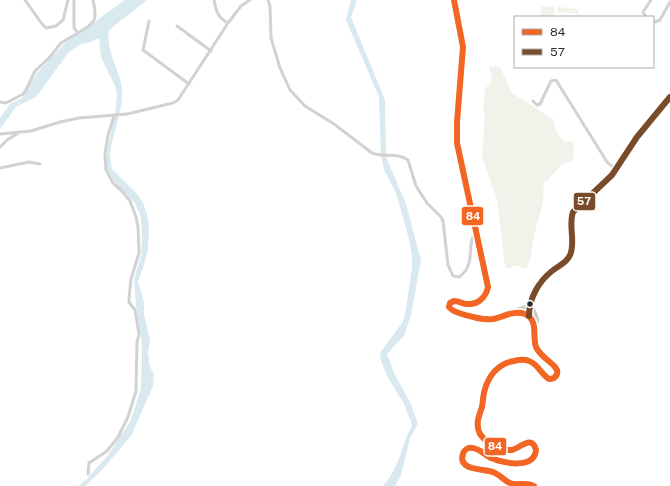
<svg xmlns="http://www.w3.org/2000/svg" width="670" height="486" viewBox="0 0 670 486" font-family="'Public Sans',sans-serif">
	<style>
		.green { fill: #f1f3eb }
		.water { fill: #d8eaf0 }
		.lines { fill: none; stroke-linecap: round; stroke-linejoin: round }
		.secondary-tunnel { stroke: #d5d5d5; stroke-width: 4.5; stroke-dasharray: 4.5 2; stroke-linecap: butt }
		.street { stroke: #d2d2d2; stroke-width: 3 }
		.secondary { stroke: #cbcbcb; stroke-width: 4.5 }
		.bus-1-casing { stroke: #fff; stroke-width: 9 }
		.bus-2-casing { stroke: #fff; stroke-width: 9 }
		.bus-1 { stroke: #f26522; stroke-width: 6 }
		.bus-2 { stroke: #7a4b2a; stroke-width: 6 }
		.bus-dot { fill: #2d2d2d; stroke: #fff; stroke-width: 1.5 }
		.line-badge { stroke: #fff; stroke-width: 1.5 }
		.badge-label { font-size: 11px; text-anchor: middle; font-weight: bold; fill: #fff }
	</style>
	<rect width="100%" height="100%" fill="#fff"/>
	<!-- green -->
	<path class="green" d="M 542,6 L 552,7 L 553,6 L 555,6 L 553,17 L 546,16 L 540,17 Z
		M 558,7 L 578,9 L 578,14 L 557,12 Z
		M 489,66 L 500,67 L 512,93 L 553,119 L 556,131 L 564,141 L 572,142 L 574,143 L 573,160 L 561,165 L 547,181 L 544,181 L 543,202 L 534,236 L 530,260 L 526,268 L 521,268 L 521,266 L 512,266 L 511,268 L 508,268 L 505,266 L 497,199 L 482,157 L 485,112 L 483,112 L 485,89 L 492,80 Z"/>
	<!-- water -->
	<path class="water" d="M 125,0 L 147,0 L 109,30 C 105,51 121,71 122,90 C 123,112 113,132 110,153 C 110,158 111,164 112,169 L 137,194 L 143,203 L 147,214 L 149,227 L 148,248 L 144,265 L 138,281 L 144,302 L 144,314 L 150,340 L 148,353 L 150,367 L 154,374 L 153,386 L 131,436 L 103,469 L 85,486 L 78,486 L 87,479 L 108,455 L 131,420 L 141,388 L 142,345 L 136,305 L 134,279 L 141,256 L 142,238 L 141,218 L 135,203 L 115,182 L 106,168 L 108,146 L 115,113 L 117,95 L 115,86 L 101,57 L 99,38 L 93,41 L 79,45 L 68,53 L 37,96 L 16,107 L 0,129 L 0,118 L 10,104 L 22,98 L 37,73 L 64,44 Z
		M 351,0 L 357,0 L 351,17 L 385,100 L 386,157 L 406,204 L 421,260 L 411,315 L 404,336 L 397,343 L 387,354 L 394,373 L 410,402 L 418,424 L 410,438 L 401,475 L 395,486 L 383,486 C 386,482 390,478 392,473 C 401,458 404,440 412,425 L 404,404 L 387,376 L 381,361 L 380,353 L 402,323 L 405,315 L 412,268 L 412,257 L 409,239 L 396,193 L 384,170 L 381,155 L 379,97 L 346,20 Z"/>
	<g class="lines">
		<!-- secondary-tunnel -->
		<path class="secondary-tunnel" d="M 478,428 L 482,436 L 494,445"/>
		<!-- street -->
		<path class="street" d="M 25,0 L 42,24 L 46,28 L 56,26 L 63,20 L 68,0
			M 74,0 L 74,28 L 78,33 C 95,22 98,22 93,0
			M 214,0 C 216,11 218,18 228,23
			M 268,0 L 270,6 L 271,38 L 280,68 L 290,90 L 305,106 L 334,124 L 372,153 C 384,158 397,152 408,160 L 416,186 L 427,203 L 441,217 L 443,221 L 448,265 L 453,276 L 459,277 C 477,265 466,243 475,234
			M 646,17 L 643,12 L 651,0
			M 149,21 L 143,50 L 189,84
			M 653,21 L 655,22 L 660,20 L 670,2
			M 177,26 L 211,51
			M 533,101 L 537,105 L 540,104 L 551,81 L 556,80 L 607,162 L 616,170
			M 0,102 L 6,103 L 23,94 L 26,90 L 35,71 L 49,58 L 61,43 L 78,33
			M 0,134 L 31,131 L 60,122 L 79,118 L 127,114 L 173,103 L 178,100 L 228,23 L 241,6 L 250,0
			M 0,147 L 7,140 L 20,132
			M 0,168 L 29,162 L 40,164
			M 88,474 L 89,463 L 107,451 L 118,437 L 128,417 L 136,391 L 137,342 L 139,334 L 135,310 L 129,302 L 129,298 L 131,279 L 139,253 L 138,227 L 136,217 L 130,201 L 121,190 L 113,183 L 106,170 L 105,154 L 108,135 L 114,116"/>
		<!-- secondary -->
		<path class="secondary" d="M 454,0 L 463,47 L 457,122 L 457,143 L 488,287 C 486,297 478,305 467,304 C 463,304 459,301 454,301 L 450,303 L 449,307 C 453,312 457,312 462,314 C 472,317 482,320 493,319 C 503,317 514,310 525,314 C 539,320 532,337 536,347 C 540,356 549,360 555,367 C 560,373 556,379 549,379 C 541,374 538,364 529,361 C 524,359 518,360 513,361 C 490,364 486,385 482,404 C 480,412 476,419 478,428
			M 530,303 C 533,314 541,316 534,329
			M 515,311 L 527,307 L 529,304
			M 529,316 C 529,299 538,282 552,271 C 558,266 567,263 570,255 C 576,242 568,226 573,212 L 612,175 L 637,137 L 670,97
			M 494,445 C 511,456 514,445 529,442 L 535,446 C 537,451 536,455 531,459 C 521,467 502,463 490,457 C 485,455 480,450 475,448 C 469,446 462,451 462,458 C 463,461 466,465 469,467 C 476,471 485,469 493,472 C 500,475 505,483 513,484 C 521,485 527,482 534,486"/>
		<defs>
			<path id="bus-1" d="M 454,0 L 463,47 L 457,122 L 457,143 L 488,287 C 486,297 478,305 467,304 C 463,304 459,301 454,301 L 450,303 L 449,307 C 453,312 457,312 462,314 C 472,317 482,320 493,319 C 503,317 514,310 525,314 C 539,320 532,337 536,347 C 540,356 549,360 555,367 C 560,373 556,379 549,379 C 541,374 538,364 529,361 C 524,359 518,360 514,361 C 499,363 489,375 485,389 C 483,395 483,401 482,407 C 479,416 475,424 480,434 C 486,443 501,451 512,450 C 520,448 532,434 536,450 C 534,470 503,463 491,458 C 485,455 479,448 472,448 C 468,447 464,450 463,454 C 457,472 487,468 495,473 C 502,476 506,483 513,484 C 521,485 527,482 534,486"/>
			<path id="bus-2" d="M 529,316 C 529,299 538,282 552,271 C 558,266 567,263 570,255 C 576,242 568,226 573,212 L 612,175 L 637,137 L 670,97"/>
		</defs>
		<!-- bus-1 casing -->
		<use href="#bus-1" class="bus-1-casing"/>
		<!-- bus-2 casing -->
		<use href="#bus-2" class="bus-2-casing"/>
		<!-- bus-1 -->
		<use href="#bus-1" class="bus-1"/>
		<!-- bus-2 -->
		<use href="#bus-2" class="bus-2"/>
	</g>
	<!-- markers -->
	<circle class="bus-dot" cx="530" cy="304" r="3.5"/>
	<g class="line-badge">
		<rect x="573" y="192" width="23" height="19" rx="4" fill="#7a4b2a"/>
		<rect x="461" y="206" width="23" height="20" rx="4" fill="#f26522"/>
		<rect x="484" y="437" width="23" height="19" rx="4" fill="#f26522"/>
	</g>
	<g class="badge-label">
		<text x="584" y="205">57</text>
		<text x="473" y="220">84</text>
		<text x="495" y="450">84</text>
	</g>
	<!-- legend -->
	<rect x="514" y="16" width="140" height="52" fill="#ffffff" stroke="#ababab"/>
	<rect x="522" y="29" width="20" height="6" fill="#f26522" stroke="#ababab"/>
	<text x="550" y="36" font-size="12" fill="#2d2d2d">84</text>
	<rect x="522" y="49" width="20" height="6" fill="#7a4b2a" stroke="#ababab"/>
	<text x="550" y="56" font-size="12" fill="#2d2d2d">57</text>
</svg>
